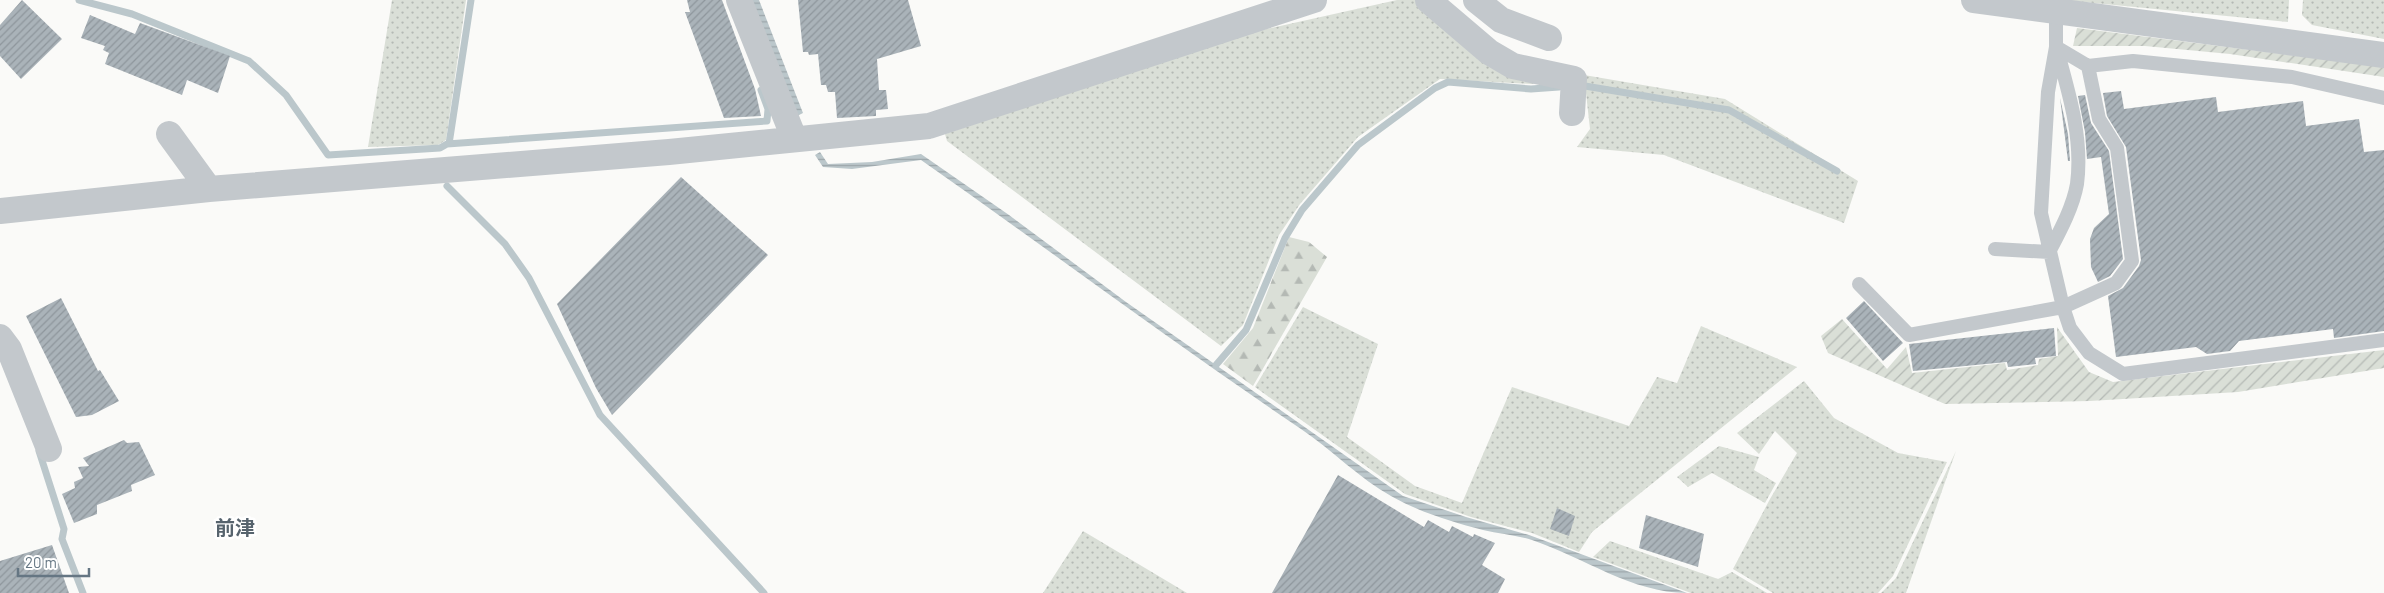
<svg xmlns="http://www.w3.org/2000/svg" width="2384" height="593" viewBox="0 0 2384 593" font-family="Barlow,'Noto Sans JP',sans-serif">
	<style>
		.grass { fill: url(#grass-dots) }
		.forest { fill: url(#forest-firs) }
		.garden { fill: url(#garden-furrows) }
		.water { fill: url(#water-rules) }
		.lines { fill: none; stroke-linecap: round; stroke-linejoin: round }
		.stream { stroke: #bbc7cb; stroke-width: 7 }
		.building { fill: url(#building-hatch) }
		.lane { stroke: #c3c8cc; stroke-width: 14 }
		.street { stroke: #c3c8cc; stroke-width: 26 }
		.labels { text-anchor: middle; stroke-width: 5; stroke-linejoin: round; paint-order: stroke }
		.quarter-label { font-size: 20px; font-weight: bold; fill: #57646e; stroke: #fff }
	</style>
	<defs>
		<pattern id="grass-dots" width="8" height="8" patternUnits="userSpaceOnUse" patternTransform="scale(1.25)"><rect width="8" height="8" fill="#dadfd7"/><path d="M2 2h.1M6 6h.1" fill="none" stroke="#b4b9b4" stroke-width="1.8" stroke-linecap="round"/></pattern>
		<pattern id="forest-firs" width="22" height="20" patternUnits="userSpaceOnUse" patternTransform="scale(1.25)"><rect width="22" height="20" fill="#dadfd7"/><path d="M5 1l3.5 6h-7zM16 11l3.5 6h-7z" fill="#b4b9b4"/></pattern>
		<pattern id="garden-furrows" width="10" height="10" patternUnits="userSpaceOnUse" patternTransform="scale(1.25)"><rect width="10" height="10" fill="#dadfd7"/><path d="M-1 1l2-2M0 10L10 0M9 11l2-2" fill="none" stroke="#b4b9b4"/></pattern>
		<pattern id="water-rules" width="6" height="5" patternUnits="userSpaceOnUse" patternTransform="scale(1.25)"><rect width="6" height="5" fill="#bbc7cb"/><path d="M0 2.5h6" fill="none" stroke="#9ca6aa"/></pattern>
		<pattern id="building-hatch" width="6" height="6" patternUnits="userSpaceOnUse" patternTransform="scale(1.25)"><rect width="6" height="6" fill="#aab3b9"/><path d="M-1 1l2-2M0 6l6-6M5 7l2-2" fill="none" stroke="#8e969c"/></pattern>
	</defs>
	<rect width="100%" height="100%" fill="#fafaf8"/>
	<!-- grass -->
	<path class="grass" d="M 392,0 L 466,0 L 446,140 L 438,145 L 368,147 Z
		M 1397,0 L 1418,0 L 1555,82 L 1531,84 L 1440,79 L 1358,137 L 1300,204 L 1279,235 L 1243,325 L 1221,346 L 947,141 L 945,134 L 1230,37 Z
		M 2063,0 L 2289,0 L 2288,22 Z
		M 2303,0 L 2384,0 L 2384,39 L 2312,25 L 2302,15 Z
		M 1584,75 L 1725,99 L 1858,181 L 1844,223 L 1664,155 L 1577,147 L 1590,129 Z
		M 1303,307 L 1378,344 L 1347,437 L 1415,486 L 1462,503 L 1512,387 L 1629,426 L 1657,377 L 1677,383 L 1701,326 L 1797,367 L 1592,532 L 1579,552 L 1532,533 L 1471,517 L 1405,494 L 1255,387 Z
		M 1804,381 L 1834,418 L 1898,453 L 1947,462 L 1893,576 L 1878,593 L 1773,593 L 1733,569 L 1770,499 L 1797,453 L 1775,431 L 1759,454 L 1737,433 Z
		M 1719,446 L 1759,457 L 1754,470 L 1776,483 L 1765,503 L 1712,473 L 1688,487 L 1677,477 Z
		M 1956,451 L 1906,593 L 1881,593 L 1896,578 Z
		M 1083,531 L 1187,593 L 1043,593 Z
		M 1610,541 L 1718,579 L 1732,572 L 1767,593 L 1691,593 L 1593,557 Z"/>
	<!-- forest -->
	<path class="forest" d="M 1289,237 L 1309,242 L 1327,257 L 1253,386 L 1223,364 L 1253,328 Z"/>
	<!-- garden -->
	<path class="garden" d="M 2077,28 L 2384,67 L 2384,77 L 2230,54 L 2145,46 L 2073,46 Z
		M 1842,319 L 1887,369 L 1906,347 L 1912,373 L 2005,363 L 2007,370 L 2038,365 L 2039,359 L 2058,356 L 2057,327 L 2089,372 L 2113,382 L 2384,350 L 2384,368 L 2238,392 L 2090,401 L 1945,404 L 1828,353 L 1821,336 Z"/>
	<!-- water -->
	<path class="water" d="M 752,0 L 759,0 L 803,113 L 797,116 Z
		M 820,152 L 828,164 L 872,162 L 921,154 L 1009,215 L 1126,302 L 1403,496 L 1466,517 L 1529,535 L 1687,593 C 1632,593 1583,557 1532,540 C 1516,535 1499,534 1483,530 C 1452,522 1419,512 1391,496 C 1360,479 1331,449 1301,429 C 1172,342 1048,249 921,160 L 852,169 L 823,167 L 815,155 Z"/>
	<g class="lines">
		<!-- stream -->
		<path class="stream" d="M 79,0 L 132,14 L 249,61 L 286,95 L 328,155 L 440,148 L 447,144 L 767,121 L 768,109 L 761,90
			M 1577,86 L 1585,86 L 1729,110 L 1837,171
			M 449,144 L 471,0
			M 447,186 L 505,244 L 529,278 L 600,415 L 764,593
			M 1216,365 L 1246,330 L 1285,238 L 1302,210 L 1358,145 L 1435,88 L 1448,82 L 1531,89 L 1559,87
			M 39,451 L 64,529 L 62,539 L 83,593"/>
	</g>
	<!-- building -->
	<path class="building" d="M 22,0 L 62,39 L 21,79 L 0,56 L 0,25 Z
		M 687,0 L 722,0 L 755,89 L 761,116 L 724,118 L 685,12 L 690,12 Z
		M 798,0 L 908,0 L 921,46 L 877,59 L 879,90 L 886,90 L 888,109 L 876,110 L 876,116 L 837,118 L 835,92 L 828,92 L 826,85 L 821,85 L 818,54 L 809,55 L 808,52 L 803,52 Z
		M 90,15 L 135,34 L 140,23 L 230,56 L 218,93 L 187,80 L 182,95 L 105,64 L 109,53 L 103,50 L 105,46 L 81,38 Z
		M 2121,91 L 2124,109 L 2216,97 L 2218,112 L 2303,101 L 2306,126 L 2359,119 L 2364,152 L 2384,150 L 2384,331 L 2334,338 L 2333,329 L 2239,341 L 2230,351 L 2207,354 L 2196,347 L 2116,357 L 2108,296 L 2123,288 L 2139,266 L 2141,260 L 2126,147 L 2107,116 L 2103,93 Z
		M 2085,95 L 2091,123 L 2109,151 L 2123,259 L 2110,276 L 2098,282 L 2091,267 L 2090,239 L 2094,228 L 2109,214 L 2101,157 L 2087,159 L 2085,132 L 2078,96 Z
		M 2060,98 L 2068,134 L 2070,161 L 2068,161 Z
		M 681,177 L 768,255 L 612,415 L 596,388 L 557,304 Z
		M 61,298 L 98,371 L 100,370 L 119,401 L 92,415 L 76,417 L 26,316 Z
		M 1864,301 L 1903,343 L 1883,361 L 1846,318 Z
		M 2054,328 L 2056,356 L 2035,358 L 2036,364 L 2008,367 L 2007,362 L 1913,371 L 1909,344 Z
		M 124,440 L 127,443 L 139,442 L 155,475 L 131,485 L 132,491 L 97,505 L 97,514 L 74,523 L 62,494 L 75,488 L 74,482 L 83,478 L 78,467 L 89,466 L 83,458 Z
		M 1338,475 L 1424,527 L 1428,520 L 1449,532 L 1452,526 L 1473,537 L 1474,534 L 1495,543 L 1482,565 L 1505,579 L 1498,593 L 1272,593 Z
		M 1557,508 L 1575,516 L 1569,536 L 1550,529 Z
		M 1646,515 L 1704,534 L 1698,567 L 1639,548 Z
		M 52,545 L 69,593 L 0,593 L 0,561 Z"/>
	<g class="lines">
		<!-- lane -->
		<path class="lane" d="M 2056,11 L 2056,47 L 2088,66 L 2133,61 L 2292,77 L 2384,98
			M 2056,47 L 2048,92 L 2041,213 L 2063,307 L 2070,328 L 2089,353 L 2123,374 L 2384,340
			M 1995,249 L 2049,252 C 2060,231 2073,207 2077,184 C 2083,139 2069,93 2057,50
			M 1859,284 L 1909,335 L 2063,307 L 2116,283 L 2132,261 L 2117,148 L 2099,119 L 2088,66"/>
		<!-- street -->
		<path class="street" d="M 739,0 L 794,138
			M 1428,0 L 1489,52 L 1513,66 L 1574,79 L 1572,113
			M 1476,0 L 1501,20 L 1549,38
			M 1974,0 L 2384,55
			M 169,134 L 209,189
			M 0,211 L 209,189 L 669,152 L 929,126 L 1314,0
			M 0,337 L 9,349 L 49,449"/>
	</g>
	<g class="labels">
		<!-- quarter labels -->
		<g class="quarter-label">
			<text x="235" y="535">前津</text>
		</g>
	</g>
	<!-- scale -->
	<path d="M18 568v8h71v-8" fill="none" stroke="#657683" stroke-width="2.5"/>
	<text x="25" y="568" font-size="15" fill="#657683" stroke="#ffffff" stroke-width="4" paint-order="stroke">20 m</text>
</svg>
